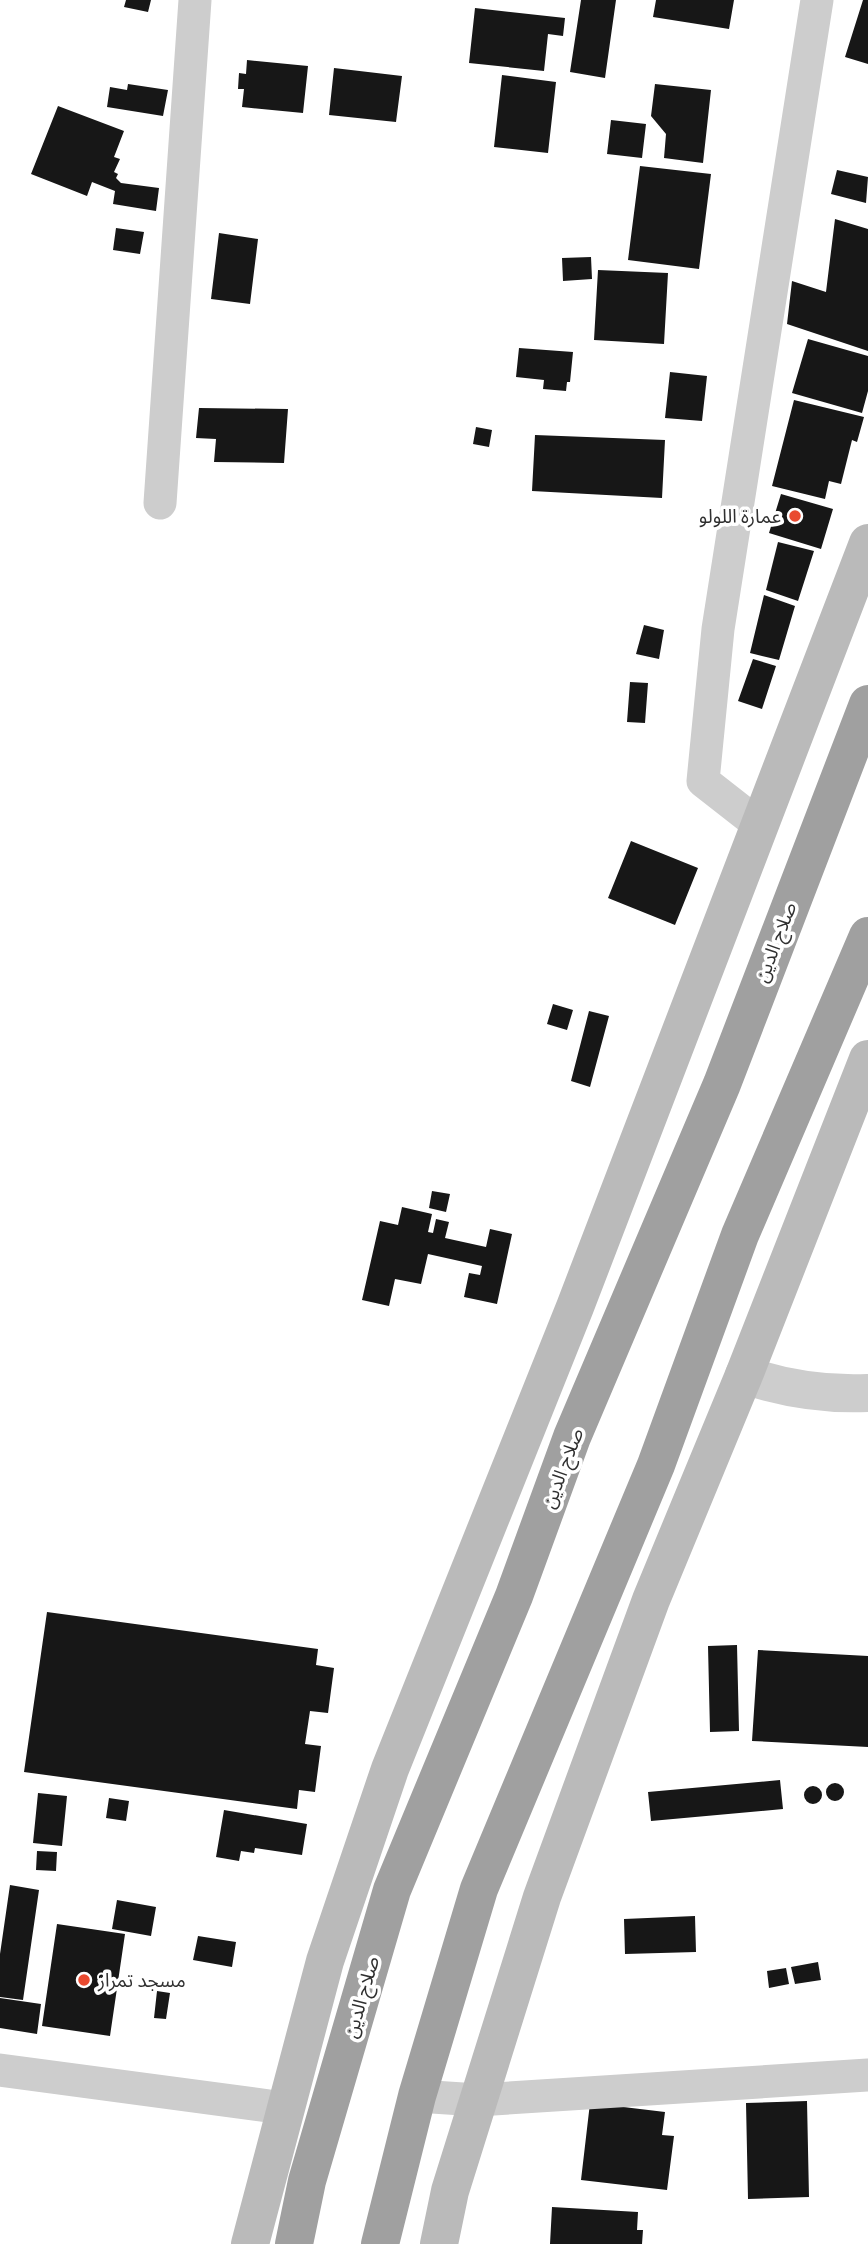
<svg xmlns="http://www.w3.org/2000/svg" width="868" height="2244" viewBox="0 0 868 2244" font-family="Signika,'Noto Sans Arabic',sans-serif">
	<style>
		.building { fill: #171717 }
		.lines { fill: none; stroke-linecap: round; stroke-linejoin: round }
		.minor { stroke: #cdcdcd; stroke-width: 33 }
		.tertiary { stroke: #cdcdcd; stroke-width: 38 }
		.secondary { stroke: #bababa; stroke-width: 38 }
		.trunk { stroke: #a0a0a0; stroke-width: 38 }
		.poi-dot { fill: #e94a30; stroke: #fff; stroke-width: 2.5 }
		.labels { text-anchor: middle; stroke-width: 7; stroke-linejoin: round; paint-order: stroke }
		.poi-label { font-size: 19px; fill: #303030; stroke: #fff; text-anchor: end }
		.street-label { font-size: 19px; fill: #303030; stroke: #fff }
	</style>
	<rect width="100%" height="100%" fill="#fff"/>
	<!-- building -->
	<path class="building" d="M 126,0 L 151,0 L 148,12 L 124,7 Z
		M 581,0 L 616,0 L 605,78 L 570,72 Z
		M 656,0 L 734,0 L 729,29 L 653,17 Z
		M 863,0 L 868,0 L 868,64 L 845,57 Z
		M 475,8 L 565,18 L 563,36 L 548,34 L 544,71 L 469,63 Z
		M 247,60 L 308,66 L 303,113 L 242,107 L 244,89 L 238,89 L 239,73 L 246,74 Z
		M 334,68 L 402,76 L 396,122 L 329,115 Z
		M 502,75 L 556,82 L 548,153 L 494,147 Z
		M 128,84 L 168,90 L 163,116 L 107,107 L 110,87 L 127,90 Z
		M 655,84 L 711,90 L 703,163 L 664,158 L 666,134 L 651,116 Z
		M 58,106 L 124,131 L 114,157 L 120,159 L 114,172 L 118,174 L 116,178 L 121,183 L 159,188 L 156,211 L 113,204 L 115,191 L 92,182 L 87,196 L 31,174 Z
		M 611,120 L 646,124 L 642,158 L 607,154 Z
		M 640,166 L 711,174 L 699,269 L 628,260 Z
		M 837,170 L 868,177 L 866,203 L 831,194 Z
		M 835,219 L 868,229 L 868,351 L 787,324 L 792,281 L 826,292 Z
		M 116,228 L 144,232 L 140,254 L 113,250 Z
		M 219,233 L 258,239 L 250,304 L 211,299 Z
		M 591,257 L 592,279 L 563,281 L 562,258 Z
		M 598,270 L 668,273 L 664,344 L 594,340 Z
		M 808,339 L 868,356 L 868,391 L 862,413 L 792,393 Z
		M 519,348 L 573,352 L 570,382 L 567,382 L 566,391 L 543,389 L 544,380 L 516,377 Z
		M 670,372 L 707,376 L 702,421 L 665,418 Z
		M 794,400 L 864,417 L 857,442 L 852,440 L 841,484 L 829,481 L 825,499 L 772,486 Z
		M 199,408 L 288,409 L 284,463 L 214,462 L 216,439 L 196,438 Z
		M 476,427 L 492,430 L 489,447 L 473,444 Z
		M 535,435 L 665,440 L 662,498 L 532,491 Z
		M 781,494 L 833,509 L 821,549 L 769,533 Z
		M 778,542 L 814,551 L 798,601 L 766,590 Z
		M 764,595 L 795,606 L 779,660 L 750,653 Z
		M 644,625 L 664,630 L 659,659 L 636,654 Z
		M 753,659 L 776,666 L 762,709 L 738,701 Z
		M 630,682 L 648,683 L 645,723 L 627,722 Z
		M 631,841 L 698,868 L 675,925 L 608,898 Z
		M 553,1004 L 573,1010 L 567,1030 L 547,1024 Z
		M 589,1011 L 609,1016 L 590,1087 L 571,1081 Z
		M 432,1191 L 450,1194 L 446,1212 L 429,1208 Z
		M 402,1207 L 432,1214 L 428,1232 L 433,1233 L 436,1219 L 449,1222 L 445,1238 L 486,1247 L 490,1229 L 512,1234 L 497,1304 L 464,1297 L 469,1273 L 480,1275 L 482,1266 L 428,1254 L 421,1284 L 395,1279 L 389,1306 L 362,1300 L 380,1221 L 398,1225 Z
		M 47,1612 L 318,1649 L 316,1665 L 334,1668 L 328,1713 L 310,1711 L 305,1744 L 321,1746 L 315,1792 L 299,1790 L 297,1809 L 24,1772 Z
		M 737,1645 L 739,1731 L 710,1732 L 708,1646 Z
		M 758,1650 L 868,1656 L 868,1747 L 752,1741 Z
		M 780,1780 L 783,1809 L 651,1821 L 648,1792 Z
		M826 1792a9 9 0 1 1 18 0a9 9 0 1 1-18 0Z
		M804 1795a9 9 0 1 1 18 0a9 9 0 1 1-18 0Z
		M 38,1793 L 67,1796 L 62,1846 L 33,1843 Z
		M 109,1798 L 129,1801 L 126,1821 L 106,1818 Z
		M 224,1810 L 307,1824 L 302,1855 L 255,1848 L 254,1853 L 241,1851 L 239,1861 L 216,1857 Z
		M 37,1851 L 57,1852 L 56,1871 L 36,1870 Z
		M 10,1885 L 39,1890 L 23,2000 L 0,1997 L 0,1954 Z
		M 117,1900 L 156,1907 L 151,1936 L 112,1929 Z
		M 695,1916 L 696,1952 L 625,1954 L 624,1919 Z
		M 57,1924 L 125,1934 L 110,2036 L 42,2026 Z
		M 198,1936 L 236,1942 L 232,1967 L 193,1960 Z
		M 818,1962 L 821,1980 L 795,1984 L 791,1967 Z
		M 786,1968 L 789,1984 L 769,1988 L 767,1971 Z
		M 157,1991 L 170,1993 L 166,2019 L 154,2018 Z
		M 0,1998 L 41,2004 L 37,2034 L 0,2028 Z
		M 807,2101 L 809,2197 L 748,2199 L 746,2103 Z
		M 590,2103 L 665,2112 L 662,2135 L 674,2136 L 667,2190 L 581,2180 Z
		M 552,2207 L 638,2212 L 637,2230 L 643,2230 L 642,2244 L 550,2244 Z"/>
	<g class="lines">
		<!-- minor -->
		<path class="minor" d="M 160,503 L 195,0
			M 758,824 L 703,781 L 718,629 L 817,0
			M 0,2070 L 284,2108
			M 417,2096 L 478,2100 L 868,2075"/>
		<!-- tertiary -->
		<path class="tertiary" d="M 744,1375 C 786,1389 824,1395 868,1393"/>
		<!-- secondary -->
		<path class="secondary" d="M 250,2244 L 325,1961 L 390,1769 L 575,1307 L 868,543
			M 439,2244 L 450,2191 L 542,1897 L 651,1600 L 744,1375 L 868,1059"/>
		<!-- trunk -->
		<path class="trunk" d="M 294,2244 L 307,2181 L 392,1890 L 514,1596 L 572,1437 L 722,1084 L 868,704
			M 380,2244 L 417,2096 L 479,1889 L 656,1465 L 740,1235 L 868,936"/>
	</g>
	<!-- markers -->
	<g class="poi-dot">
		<circle cx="795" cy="516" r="7"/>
		<circle cx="84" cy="1980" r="7"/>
	</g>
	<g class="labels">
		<!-- poi labels -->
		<g class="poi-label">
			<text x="781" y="523">عمارة اللولو</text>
			<text x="98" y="1987" text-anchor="start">مسجد تمراز</text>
		</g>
		<!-- street labels -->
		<g class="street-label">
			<text transform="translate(775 942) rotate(-69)" y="7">صلاح الدين</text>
			<text transform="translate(562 1468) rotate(-69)" y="7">صلاح الدين</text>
			<text transform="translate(361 1997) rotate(-74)" y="7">صلاح الدين</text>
		</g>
	</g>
</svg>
